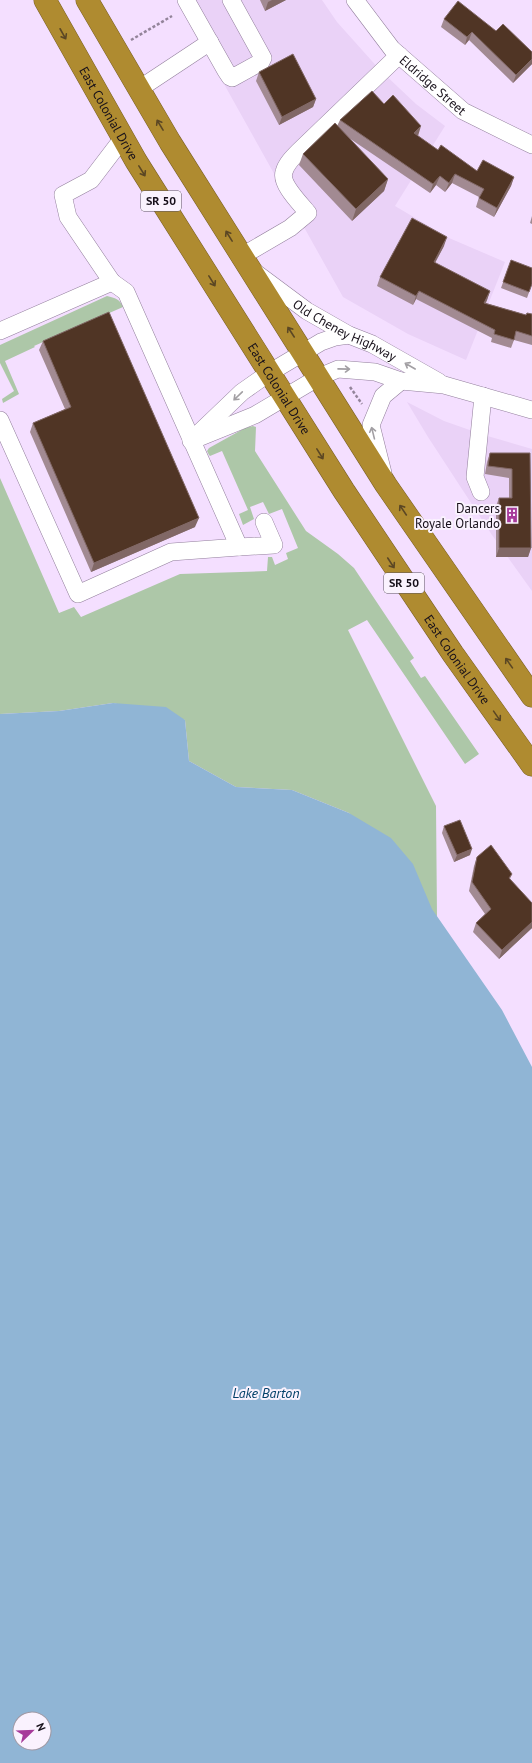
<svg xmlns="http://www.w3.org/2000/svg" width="532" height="1763" viewBox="0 0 532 1763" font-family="'PT Sans',sans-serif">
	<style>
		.built { fill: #ead2f7 }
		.green { fill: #adc7a8 }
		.water { fill: #90b5d5; fill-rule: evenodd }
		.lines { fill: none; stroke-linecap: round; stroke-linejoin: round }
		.minor-casing { stroke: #927f9c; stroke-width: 18 }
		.highway-casing { stroke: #7a6028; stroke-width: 23 }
		.path { stroke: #93849a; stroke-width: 2.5; stroke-dasharray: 3 2; stroke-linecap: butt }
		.minor { stroke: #fff; stroke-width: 17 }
		.highway { stroke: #af8b30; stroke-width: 22 }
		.wall { fill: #a28a92 }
		.shaded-wall { fill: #816866 }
		.building { fill: #503525; stroke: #816866 }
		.oneway { stroke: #5b4724 }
		.oneway2 { stroke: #a29fa3 }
		.labels { text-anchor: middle; stroke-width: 4; stroke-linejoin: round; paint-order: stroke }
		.shield { fill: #faf2fe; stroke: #5b545e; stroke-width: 1 }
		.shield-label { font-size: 12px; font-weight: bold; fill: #17101a }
		.street-label { font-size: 13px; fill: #17101a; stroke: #faf2fe }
		.poi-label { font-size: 13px; fill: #17101a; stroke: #faf2fe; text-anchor: end }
		.water-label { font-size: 14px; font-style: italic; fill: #003f68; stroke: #faf2fe }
	</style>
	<rect width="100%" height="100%" fill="#f4dfff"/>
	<!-- built -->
	<path class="built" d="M 177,0 L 322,0 L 337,22 L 380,70 L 416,104 L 445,126 L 395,206 L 449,238 L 505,262 L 466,360 L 408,334 L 343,297 Z
		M 407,402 L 444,421 L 484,435 L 532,449 L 532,591 L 492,535 L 428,437 Z"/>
	<!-- green -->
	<path class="green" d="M 107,296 C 115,298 120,299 123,307 L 34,346 L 35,347 L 5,361 L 19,394 L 3,403 L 2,399 L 14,391 L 0,363 L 0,345 Z
		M 253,426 L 256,427 L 255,451 L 306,531 L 338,554 L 354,568 L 414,658 L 410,661 L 421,678 L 425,676 L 479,754 L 465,764 L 367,620 L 348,630 L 436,806 L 437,918 L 349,813 L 292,790 L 236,787 L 189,761 L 185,720 L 113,703 L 59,711 L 0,714 L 0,478 L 59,613 L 74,607 L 81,617 L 180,574 L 267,571 L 268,557 L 272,557 L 275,565 L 288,559 L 286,553 L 298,548 L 282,509 L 269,514 L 263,502 L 250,507 L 254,519 L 243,525 L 239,514 L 248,510 L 222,451 L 210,456 L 209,455 L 207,451 L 209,448 L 245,428 Z"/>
	<!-- water -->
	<path class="water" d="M 113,703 L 166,707 L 185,720 L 189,761 L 236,787 L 292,790 L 349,813 L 391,838 L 413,864 L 432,909 L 502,1010 L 532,1067 L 532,1763 L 0,1763 L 0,714 L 59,711 ZM 20,1719 L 44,1719 L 44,1743 L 20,1743 Z"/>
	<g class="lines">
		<defs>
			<g id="minor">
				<path d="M 186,0 L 226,71 L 230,77 L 232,78 L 261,62 L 263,58 L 231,0"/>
				<path id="s1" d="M 355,0 L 392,49 L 463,111 L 532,145"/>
				<path d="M 139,89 L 210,42"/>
				<path d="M 242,256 L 290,228 L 308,213 C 301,204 280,184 284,172 C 286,164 293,157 299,151 L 399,55"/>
				<path id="s2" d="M 256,273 L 307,311 L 349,335 L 372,344 L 439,382"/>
				<path d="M 0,331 L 112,282"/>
				<path d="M 0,420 L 78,594 L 171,552 L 239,547 L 126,292 L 112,282 L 68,217 L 63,195 L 91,180 L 123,138"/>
				<path d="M 197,435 L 242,392 L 269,373 L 321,342 L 335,337 L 349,335"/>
				<path d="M 191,441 L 255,415 L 319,377 L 338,369 L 375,372 L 401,381 L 444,385 L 532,410"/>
				<path d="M 383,473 L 371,425 L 383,396 L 401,381"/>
				<path d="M 481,492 L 475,477 L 483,396"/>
				<path d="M 239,547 L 274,545 L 264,522"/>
			</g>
			<g id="highway">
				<path id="s3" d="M 45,0 L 136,161 L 344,491 L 453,654 L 532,765"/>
				<path d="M 87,0 L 170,142 L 386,485 L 532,696"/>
			</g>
		</defs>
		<!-- minor casing -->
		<use href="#minor" class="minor-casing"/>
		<!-- highway casing -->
		<use href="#highway" class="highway-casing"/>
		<!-- path -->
		<path class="path" d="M 131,40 L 172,16
			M 350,387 L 362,404"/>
		<!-- minor -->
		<use href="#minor" class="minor"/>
		<!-- highway -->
		<use href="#highway" class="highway"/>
	</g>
	<!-- wall -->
	<path class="wall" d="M 260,0 L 286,0 L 265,11 Z
		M 444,19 L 496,31 L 532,52 L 532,64 L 513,83 L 469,40 L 465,45 L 441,27 Z
		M 259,72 L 316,99 L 313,107 L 279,125 L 256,81 Z
		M 384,104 L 418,136 L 438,150 L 477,171 L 514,177 L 511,186 L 494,217 L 476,207 L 479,197 L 452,183 L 445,192 L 436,185 L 430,193 L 349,138 L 388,179 L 384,191 L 352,221 L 299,165 L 303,154 L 337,126 L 340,120 Z
		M 532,216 L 532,224 L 530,223 Z
		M 444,246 L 435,263 L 490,291 L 486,303 L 526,315 L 532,314 L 532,345 L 514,340 L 511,348 L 491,342 L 492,338 L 416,299 L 413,305 L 377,286 L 380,277 Z
		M 511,260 L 532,284 L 527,298 L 501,288 Z
		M 43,341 L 195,527 L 91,572 L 30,432 L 33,423 L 65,409 L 39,350 Z
		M 490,453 L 530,453 L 531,548 L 528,557 L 496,557 L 496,506 L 499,498 L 509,498 L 509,478 L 485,474 L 487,462 Z
		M 444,826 L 470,855 L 454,862 L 442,833 Z
		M 477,857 L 512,874 L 510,879 L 532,903 L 532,928 L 499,959 L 473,932 L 476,923 L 485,914 L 469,891 L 474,866 Z"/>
	<!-- shaded-wall -->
	<path class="shaded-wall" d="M 272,0 L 286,0 L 265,11 L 268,2 Z
		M 472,32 L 469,40 L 465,45 L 467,37 Z
		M 532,59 L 532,64 L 513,83 L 516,75 Z
		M 316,99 L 313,107 L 279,125 L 282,117 Z
		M 421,126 L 418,136 L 410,143 L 414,133 Z
		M 455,174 L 452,183 L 445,192 L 449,183 Z
		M 440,176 L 436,185 L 430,193 L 433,184 Z
		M 514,177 L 511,186 L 494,217 L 497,208 Z
		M 388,179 L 384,191 L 352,221 L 356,209 Z
		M 447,237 L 444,246 L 431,270 L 434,262 Z
		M 419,291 L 416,299 L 413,305 L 416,296 Z
		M 490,291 L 487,300 L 481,311 L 484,303 Z
		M 199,518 L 195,527 L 91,572 L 94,563 Z
		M 499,548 L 531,548 L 528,557 L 496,557 Z
		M 472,849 L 470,855 L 454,862 L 457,855 Z
		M 532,922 L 532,928 L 499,959 L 502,950 Z"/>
	<!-- building -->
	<path class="building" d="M 458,1 L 496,31 L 503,24 L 532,52 L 532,59 L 516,75 L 472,32 L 467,37 L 444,19 Z
		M 293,54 L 316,99 L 282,117 L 259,72 Z
		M 372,91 L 384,104 L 393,95 L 421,126 L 414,133 L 438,150 L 441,145 L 477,171 L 483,160 L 514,177 L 497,208 L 479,198 L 484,189 L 455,174 L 449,183 L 440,176 L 433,184 L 340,120 Z
		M 335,123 L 388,179 L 356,209 L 303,154 Z
		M 412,218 L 447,237 L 434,262 L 490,291 L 484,303 L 526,315 L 527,313 L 532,314 L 532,336 L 516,331 L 514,340 L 494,334 L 495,330 L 419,291 L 416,296 L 380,277 Z
		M 511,260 L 532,268 L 532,284 L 529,292 L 503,282 Z
		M 109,312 L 199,518 L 94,563 L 33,423 L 71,407 L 43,341 Z
		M 490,453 L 530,453 L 531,548 L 499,548 L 499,498 L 512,498 L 512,469 L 488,466 Z
		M 460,820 L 472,849 L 457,855 L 444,826 Z
		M 491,845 L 512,874 L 509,878 L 532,903 L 532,922 L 502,950 L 476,923 L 491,909 L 472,882 L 477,857 Z"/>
	<!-- one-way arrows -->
	<defs><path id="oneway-shaft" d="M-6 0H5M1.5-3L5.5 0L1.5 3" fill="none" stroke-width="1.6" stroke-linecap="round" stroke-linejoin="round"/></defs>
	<g class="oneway">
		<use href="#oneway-shaft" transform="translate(63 34) rotate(61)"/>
		<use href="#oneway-shaft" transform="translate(160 125) rotate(-121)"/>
		<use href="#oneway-shaft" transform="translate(142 171) rotate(58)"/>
		<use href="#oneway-shaft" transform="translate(229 236) rotate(-122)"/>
		<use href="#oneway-shaft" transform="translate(212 281) rotate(58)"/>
		<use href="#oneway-shaft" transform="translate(291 332) rotate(-123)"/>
		<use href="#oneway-shaft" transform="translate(320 454) rotate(58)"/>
		<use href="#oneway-shaft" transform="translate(403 510) rotate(-124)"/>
		<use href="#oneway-shaft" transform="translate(391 563) rotate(57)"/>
		<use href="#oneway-shaft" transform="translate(509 663) rotate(-125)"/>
		<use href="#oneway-shaft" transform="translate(497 716) rotate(55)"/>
	</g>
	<g class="oneway2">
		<use href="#oneway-shaft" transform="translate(410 366) rotate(-150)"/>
		<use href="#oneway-shaft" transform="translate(344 369) rotate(1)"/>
		<use href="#oneway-shaft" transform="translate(238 396) rotate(136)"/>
		<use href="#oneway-shaft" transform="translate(373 433) rotate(-104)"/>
	</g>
	<!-- icons -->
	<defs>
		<symbol id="building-bare" viewBox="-9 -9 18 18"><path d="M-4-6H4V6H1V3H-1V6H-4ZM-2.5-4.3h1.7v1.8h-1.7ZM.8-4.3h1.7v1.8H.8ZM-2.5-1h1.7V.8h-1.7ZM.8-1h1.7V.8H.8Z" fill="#a63a9a" stroke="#faf2fe" stroke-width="2.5" paint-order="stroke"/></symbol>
	</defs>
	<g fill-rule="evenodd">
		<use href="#building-bare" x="501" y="504" width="22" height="22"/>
	</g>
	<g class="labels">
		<!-- shield labels -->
		<g class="shield">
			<rect x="141" y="191" width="40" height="20" rx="3"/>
			<rect x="384" y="573" width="40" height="20" rx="3"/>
		</g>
		<g class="shield-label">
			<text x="161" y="205">SR 50</text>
			<text x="404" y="587">SR 50</text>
		</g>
		<!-- street labels -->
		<g class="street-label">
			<text dy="5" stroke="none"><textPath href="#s1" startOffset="116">Eldridge Street</textPath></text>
			<text dy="5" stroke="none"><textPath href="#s3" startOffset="130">East Colonial Drive</textPath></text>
			<text dy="5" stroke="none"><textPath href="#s2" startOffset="106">Old Cheney Highway</textPath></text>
			<text dy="5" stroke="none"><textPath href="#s3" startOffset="454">East Colonial Drive</textPath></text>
			<text dy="5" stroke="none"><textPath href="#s3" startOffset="778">East Colonial Drive</textPath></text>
		</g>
		<!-- poi labels -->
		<g class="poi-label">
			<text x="500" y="513">Dancers<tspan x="500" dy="15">Royale Orlando</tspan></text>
		</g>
		<!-- water labels -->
		<g class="water-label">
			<text x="266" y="1398">Lake Barton</text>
		</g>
	</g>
	<!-- north arrow -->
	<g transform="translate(32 1731) rotate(67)"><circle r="19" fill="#faf2fe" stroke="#9f98a3"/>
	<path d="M0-3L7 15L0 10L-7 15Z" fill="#a63a9a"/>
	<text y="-6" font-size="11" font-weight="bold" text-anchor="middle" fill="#17101a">N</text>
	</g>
</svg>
